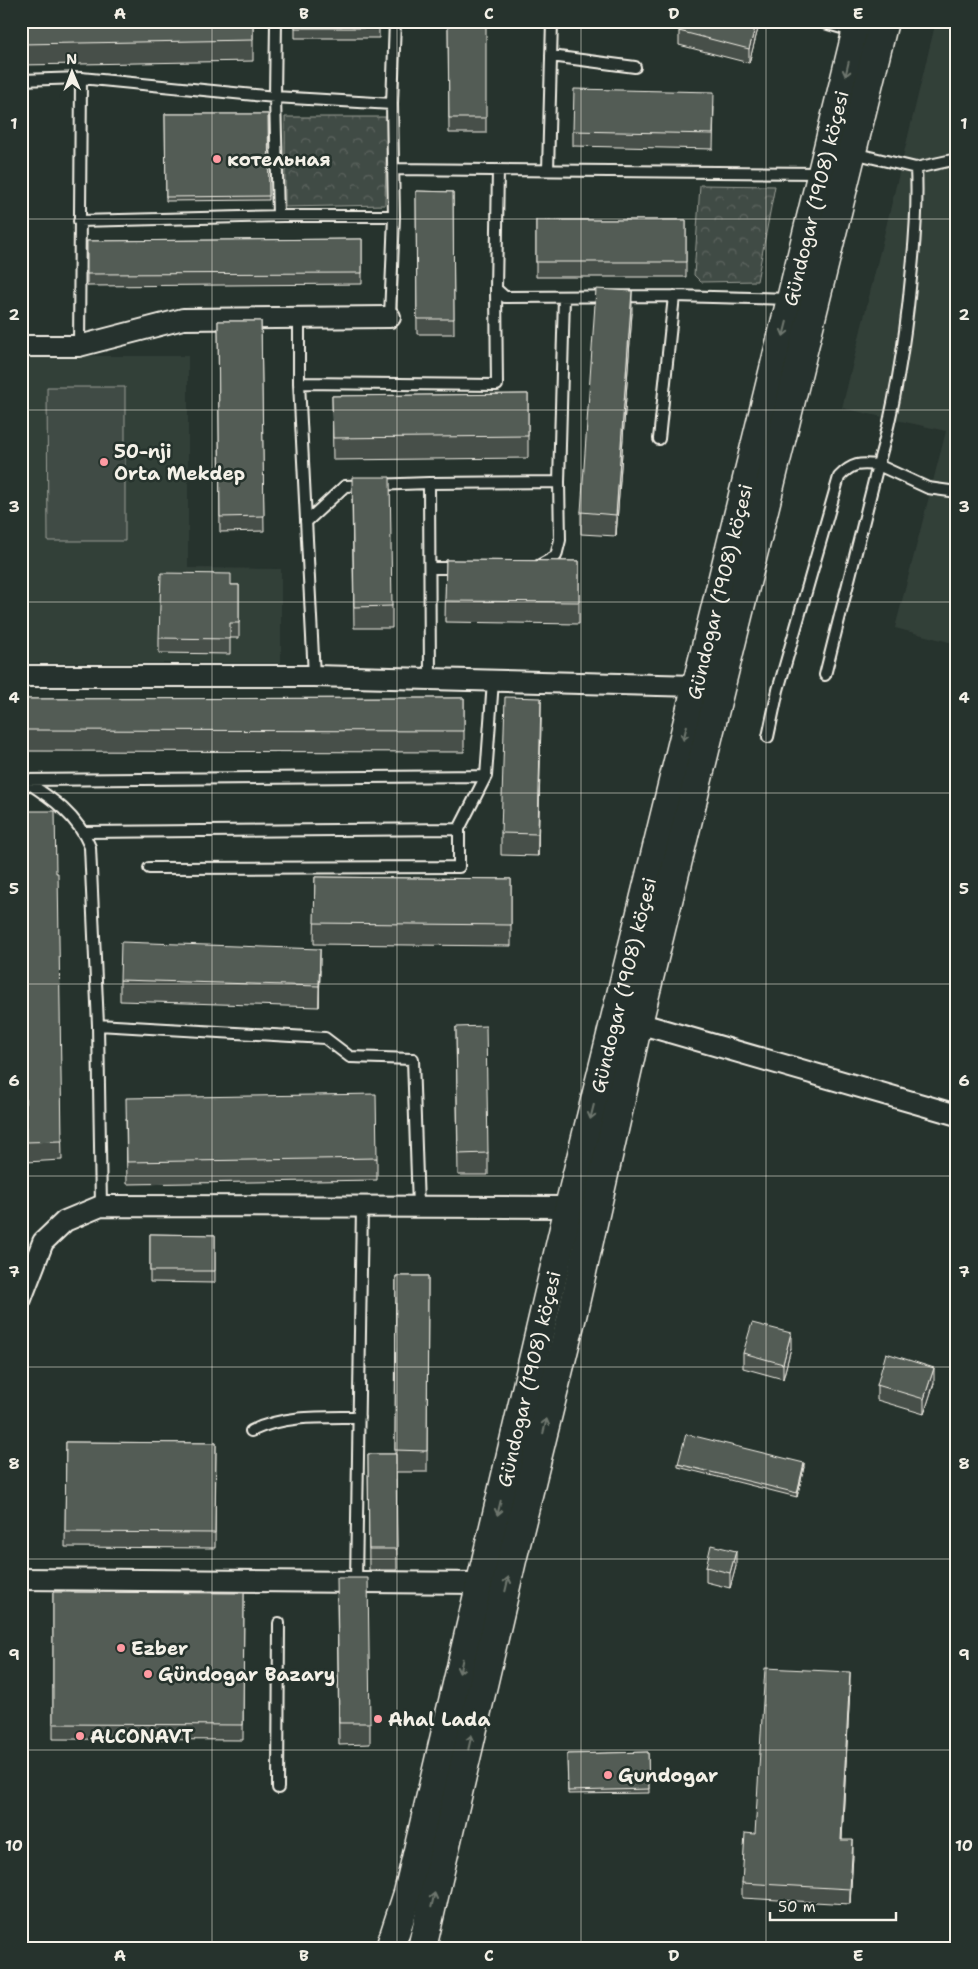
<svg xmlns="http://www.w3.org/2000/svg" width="978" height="1969" viewBox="0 0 978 1969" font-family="'Shantell Sans',sans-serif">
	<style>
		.built { fill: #333f39 }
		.park { fill: url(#park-crowns); stroke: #9a9e96 }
		.pitch { fill: #414b45; stroke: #9a9e96 }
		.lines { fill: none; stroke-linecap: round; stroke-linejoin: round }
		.service-casing { stroke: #f4f1e8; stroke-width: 14 }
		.minor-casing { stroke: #f4f1e8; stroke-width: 24 }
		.secondary-casing { stroke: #f4f1e8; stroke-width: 31 }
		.service { stroke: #26332d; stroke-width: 10 }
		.minor { stroke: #26332d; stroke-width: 20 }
		.secondary { stroke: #26332d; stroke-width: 28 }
		.wall { fill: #474f49; stroke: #f4f1e8 }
		.shaded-wall { fill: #39403c; stroke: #f4f1e8 }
		.building { fill: #525c55; stroke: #f4f1e8 }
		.oneway { stroke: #6e766e }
		.grid { fill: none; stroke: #f4f1e8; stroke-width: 1; stroke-opacity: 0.55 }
		.poi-dot { fill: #ff9aa2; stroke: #26332d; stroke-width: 2 }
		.labels { text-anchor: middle; stroke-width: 5; stroke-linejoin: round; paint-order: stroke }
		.poi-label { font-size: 19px; font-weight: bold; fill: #f4f1e8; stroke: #26332d; text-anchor: start }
		.street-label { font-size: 19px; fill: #f4f1e8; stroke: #26332d }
		.neatline { fill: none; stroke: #f4f1e8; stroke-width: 2 }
		.grid-label { font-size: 16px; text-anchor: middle; font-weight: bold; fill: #f4f1e8 }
	</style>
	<defs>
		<pattern id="park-crowns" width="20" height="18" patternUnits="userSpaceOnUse" patternTransform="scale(1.25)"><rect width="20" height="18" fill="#414b45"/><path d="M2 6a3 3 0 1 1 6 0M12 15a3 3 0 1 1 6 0" fill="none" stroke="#5d6560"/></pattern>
	</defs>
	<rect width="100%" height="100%" fill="#26332d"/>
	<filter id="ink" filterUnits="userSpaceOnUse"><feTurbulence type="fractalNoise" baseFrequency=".02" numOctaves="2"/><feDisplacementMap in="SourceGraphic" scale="10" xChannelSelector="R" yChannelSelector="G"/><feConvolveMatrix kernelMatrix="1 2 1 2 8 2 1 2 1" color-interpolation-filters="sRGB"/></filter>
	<g filter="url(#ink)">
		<!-- built -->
		<path class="built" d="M 936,21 L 957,21 L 957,644 L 895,628 L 946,431 L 842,408 Z
			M 21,356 L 188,356 L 188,568 L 281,569 L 281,663 L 21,663 Z"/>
		<!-- park -->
		<path class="park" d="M 285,117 L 387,117 L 385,205 L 285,207 Z
			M 700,185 L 775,186 L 757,281 L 701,282 L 694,275 Z"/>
		<!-- pitch -->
		<path class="pitch" d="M 47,387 L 125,387 L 125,541 L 48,541 Z"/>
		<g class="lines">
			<defs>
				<path id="service" d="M 818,21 L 855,32
					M 551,56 L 635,67
					M 21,80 L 81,78 L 275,97 L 276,21
					M 392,104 L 394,216 L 278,216 L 275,97 L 392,104 L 395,21
					M 853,153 L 916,168 L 957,159
					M 394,169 L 821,173
					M 498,170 L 496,289 L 505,297 L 674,296 L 790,299
					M 548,170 L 552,21
					M 79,221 L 283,216
					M 390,317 L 394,216
					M 299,318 L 299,383 L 497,385 L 496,289
					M 79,346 L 81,78
					M 299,383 L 314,676
					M 659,439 L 674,296
					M 306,522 L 345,486 L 429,483
					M 538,566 L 556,556 L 560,540 L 559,482
					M 430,568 L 459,568
					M 825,675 L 878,465 L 928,488 L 957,492
					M 430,679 L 429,483 L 559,482 L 564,297
					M 768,737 L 778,690 L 839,477 C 852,463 860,463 878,465 C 896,403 905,342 911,278 C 915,241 918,205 916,168
					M 21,780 L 486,776
					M 25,781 C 52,798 78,816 90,847 L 98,1025 L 101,1206
					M 84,832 L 459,829
					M 149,868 L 459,867 L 459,829 L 486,776 L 493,681
					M 98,1025 L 325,1038 L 350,1057 L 413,1059 L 418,1207
					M 251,1431 C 284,1415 322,1417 359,1417
					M 356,1582 L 362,1207
					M 278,1788 L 279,1623"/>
				<path id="minor" d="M 21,346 L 79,346 L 183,319 L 390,317
					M 21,676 L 314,676 L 697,686
					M 638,1023 L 957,1115
					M 21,1299 L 43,1242 L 65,1221 L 101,1206 L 569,1207 L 581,1209
					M 21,1579 L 481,1583"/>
				<g id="secondary">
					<path id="s1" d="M 390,1948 L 408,1893 L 569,1207 L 859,21"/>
					<path d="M 422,1948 L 512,1560 L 573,1312 L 638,1023 L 884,21"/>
				</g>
			</defs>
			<!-- service casing -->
			<use href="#service" class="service-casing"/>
			<!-- minor casing -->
			<use href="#minor" class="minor-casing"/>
			<!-- secondary casing -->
			<use href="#secondary" class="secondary-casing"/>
			<!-- service -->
			<use href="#service" class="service"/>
			<!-- minor -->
			<use href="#minor" class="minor"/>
			<!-- secondary -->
			<use href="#secondary" class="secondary"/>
		</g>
		<!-- wall -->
		<path class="wall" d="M 21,21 L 253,21 L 253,61 L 21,65 Z
			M 295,21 L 379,21 L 379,38 L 295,38 Z
			M 448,21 L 486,118 L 486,133 L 449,133 Z
			M 760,21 L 749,63 L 679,45 L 679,31 Z
			M 21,76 L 26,271 L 26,293 L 21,293 Z
			M 714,107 L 713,149 L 573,146 L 573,131 Z
			M 165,114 L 268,114 L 269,200 L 166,201 Z
			M 416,191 L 453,192 L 454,334 L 417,334 Z
			M 536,220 L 686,220 L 686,277 L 536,277 Z
			M 362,239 L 362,284 L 87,286 L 87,241 Z
			M 632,313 L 616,536 L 581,534 L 581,512 Z
			M 218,321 L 261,321 L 264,531 L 220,532 Z
			M 528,394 L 528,458 L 333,460 L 332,396 Z
			M 352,499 L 392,606 L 392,628 L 354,628 Z
			M 446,560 L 579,561 L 579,624 L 445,622 Z
			M 231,585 L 239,585 L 239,638 L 230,638 L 230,654 L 159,653 L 159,638 Z
			M 464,698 L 464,752 L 21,751 L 21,699 Z
			M 541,719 L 538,856 L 501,855 L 501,833 Z
			M 21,811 L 56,873 L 62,1160 L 26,1162 L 22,883 L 21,883 Z
			M 315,877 L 511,879 L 511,946 L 314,944 Z
			M 320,970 L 319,1007 L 120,1001 L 120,980 Z
			M 456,1027 L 488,1153 L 488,1175 L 458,1175 Z
			M 126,1119 L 377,1158 L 377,1180 L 127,1184 Z
			M 150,1234 L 215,1235 L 215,1283 L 150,1282 Z
			M 396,1276 L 428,1276 L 427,1472 L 396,1472 L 397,1570 L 369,1570 L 368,1454 L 395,1454 Z
			M 791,1348 L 783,1379 L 743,1368 L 743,1353 Z
			M 934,1383 L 924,1414 L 877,1400 L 877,1385 Z
			M 66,1442 L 216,1443 L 215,1548 L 65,1547 Z
			M 678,1464 L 804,1467 L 797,1497 L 678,1467 Z
			M 736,1566 L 730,1588 L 706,1582 L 706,1567 Z
			M 53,1592 L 244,1593 L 243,1740 L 53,1739 Z
			M 337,1600 L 370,1723 L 370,1744 L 339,1745 Z
			M 850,1687 L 842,1840 L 853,1855 L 850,1904 L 742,1898 L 742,1883 L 755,1834 Z
			M 648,1752 L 649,1793 L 568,1794 L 567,1754 Z"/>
		<!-- shaded-wall -->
		<path class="shaded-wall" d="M 757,21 L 760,21 L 749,63 L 749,49 Z
			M 632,291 L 632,313 L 616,536 L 616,515 Z
			M 541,698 L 541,719 L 538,856 L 538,834 Z
			M 320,949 L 320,970 L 319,1007 L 319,986 Z
			M 791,1333 L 791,1348 L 783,1379 L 783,1364 Z
			M 934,1368 L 934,1383 L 924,1414 L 924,1399 Z
			M 804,1463 L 804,1467 L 797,1497 L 797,1493 Z
			M 736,1551 L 736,1566 L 730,1588 L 730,1573 Z
			M 850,1672 L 850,1687 L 841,1855 L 841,1840 Z
			M 853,1840 L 853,1855 L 850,1904 L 850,1889 Z"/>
		<!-- building -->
		<path class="building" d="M 21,21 L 253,21 L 253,40 L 21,44 Z
			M 295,21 L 379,21 L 379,28 L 295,28 Z
			M 448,21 L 486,21 L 486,118 L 449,118 Z
			M 682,21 L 757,21 L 749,49 L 679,31 Z
			M 21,76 L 23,76 L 26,271 L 21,271 Z
			M 574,89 L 714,92 L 713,134 L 573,131 Z
			M 165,114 L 268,114 L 269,196 L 166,197 Z
			M 416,191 L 453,192 L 454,319 L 417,319 Z
			M 536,220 L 686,220 L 686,262 L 536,262 Z
			M 362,239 L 362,273 L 87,274 L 87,241 Z
			M 596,289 L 632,291 L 616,515 L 581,512 Z
			M 218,321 L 261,321 L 264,516 L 220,517 Z
			M 528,394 L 528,436 L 333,438 L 332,396 Z
			M 352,477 L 390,477 L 392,606 L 354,607 Z
			M 446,560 L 579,561 L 579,602 L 445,601 Z
			M 161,573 L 231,574 L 231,585 L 239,585 L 239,623 L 230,623 L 230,639 L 159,638 Z
			M 505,697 L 541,698 L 538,834 L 501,833 Z
			M 464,698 L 464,731 L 21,730 L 21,699 Z
			M 21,811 L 55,811 L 56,873 L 58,873 L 62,1141 L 26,1142 L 22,863 L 21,863 Z
			M 315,877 L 511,879 L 511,925 L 314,923 Z
			M 121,942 L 320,949 L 319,986 L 120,980 Z
			M 486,1026 L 488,1153 L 458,1154 L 456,1027 Z
			M 376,1094 L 377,1158 L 127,1162 L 126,1098 Z
			M 150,1234 L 215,1235 L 215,1271 L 150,1271 Z
			M 396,1276 L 428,1276 L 427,1451 L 395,1450 Z
			M 752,1323 L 791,1333 L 783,1364 L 743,1353 Z
			M 886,1353 L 934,1368 L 924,1399 L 877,1385 Z
			M 686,1434 L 804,1463 L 797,1493 L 678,1464 Z
			M 66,1442 L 216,1443 L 215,1533 L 65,1532 Z
			M 368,1454 L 396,1454 L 397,1549 L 369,1549 Z
			M 711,1545 L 736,1551 L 730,1573 L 706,1567 Z
			M 337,1578 L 368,1578 L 370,1723 L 339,1723 Z
			M 53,1592 L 244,1593 L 243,1725 L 53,1724 Z
			M 765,1668 L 850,1672 L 841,1840 L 853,1840 L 850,1889 L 742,1883 L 745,1833 L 755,1834 Z
			M 648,1752 L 649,1789 L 568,1791 L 567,1754 Z"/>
		<!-- one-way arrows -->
		<defs><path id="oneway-shaft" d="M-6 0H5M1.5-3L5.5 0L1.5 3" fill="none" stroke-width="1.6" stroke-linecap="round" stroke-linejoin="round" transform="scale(1.25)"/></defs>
		<g class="oneway">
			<use href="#oneway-shaft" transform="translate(847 69) rotate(103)"/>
			<use href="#oneway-shaft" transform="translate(785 329) rotate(104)"/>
			<use href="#oneway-shaft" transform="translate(685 733) rotate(104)"/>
			<use href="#oneway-shaft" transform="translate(592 1112) rotate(104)"/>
			<use href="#oneway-shaft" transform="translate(545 1426) rotate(-76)"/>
			<use href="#oneway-shaft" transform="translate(499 1508) rotate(103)"/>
			<use href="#oneway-shaft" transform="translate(507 1584) rotate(-77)"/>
			<use href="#oneway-shaft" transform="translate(461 1666) rotate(103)"/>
			<use href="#oneway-shaft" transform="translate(470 1742) rotate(-77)"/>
			<use href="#oneway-shaft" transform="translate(433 1900) rotate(-77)"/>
		</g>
	</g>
	<!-- grid -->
	<path class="grid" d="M 212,21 L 212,1948M 397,21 L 397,1948M 581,21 L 581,1948M 766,21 L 766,1948M 21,219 L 957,219M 21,410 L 957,410M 21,602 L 957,602M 21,793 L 957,793M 21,984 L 957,984M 21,1176 L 957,1176M 21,1367 L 957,1367M 21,1559 L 957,1559M 21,1750 L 957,1750"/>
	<!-- markers -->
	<g class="poi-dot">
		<circle cx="217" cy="159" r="5"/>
		<circle cx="104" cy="462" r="5"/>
		<circle cx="121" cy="1648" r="5"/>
		<circle cx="148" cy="1674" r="5"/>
		<circle cx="378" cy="1719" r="5"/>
		<circle cx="80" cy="1736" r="5"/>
		<circle cx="608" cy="1775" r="5"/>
	</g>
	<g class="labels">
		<!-- poi labels -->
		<g class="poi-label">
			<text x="227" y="166">котельная</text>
			<text x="114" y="458">50-nji<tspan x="114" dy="22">Orta Mekdep</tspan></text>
			<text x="131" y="1655">Ezber</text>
			<text x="158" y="1681">Gündogar Bazary</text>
			<text x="388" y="1726">Ahal Lada</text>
			<text x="90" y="1743">ALCONAVT</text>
			<text x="618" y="1782">Gundogar</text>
		</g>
		<!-- street labels -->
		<g class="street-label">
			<text dy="7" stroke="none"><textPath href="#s1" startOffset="1801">Gündogar (1908) köçesi</textPath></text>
			<text dy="7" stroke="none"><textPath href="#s1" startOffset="1396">Gündogar (1908) köçesi</textPath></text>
			<text dy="7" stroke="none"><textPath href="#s1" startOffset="991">Gündogar (1908) köçesi</textPath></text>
			<text dy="7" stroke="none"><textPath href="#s1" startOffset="586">Gündogar (1908) köçesi</textPath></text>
		</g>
	</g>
	<!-- margin -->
	<rect width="978" height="1969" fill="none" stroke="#26332d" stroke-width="55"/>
	<!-- north arrow -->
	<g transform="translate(72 72) rotate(359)" stroke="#26332d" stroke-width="4" paint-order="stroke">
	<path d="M0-4L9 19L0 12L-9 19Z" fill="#f4f1e8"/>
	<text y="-8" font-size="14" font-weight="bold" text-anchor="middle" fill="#f4f1e8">N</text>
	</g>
	<!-- scale -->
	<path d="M770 1912v8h126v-8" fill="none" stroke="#f4f1e8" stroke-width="2.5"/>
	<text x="778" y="1912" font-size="15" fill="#f4f1e8" stroke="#26332d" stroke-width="4" paint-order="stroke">50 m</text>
	<rect x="28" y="28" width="922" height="1914" class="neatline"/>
	<g class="grid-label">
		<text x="120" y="19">A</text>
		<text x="304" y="19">B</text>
		<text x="489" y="19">C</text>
		<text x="674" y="19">D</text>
		<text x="858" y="19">E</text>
		<text x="14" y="129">1</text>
		<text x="964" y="129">1</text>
		<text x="14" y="320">2</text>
		<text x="964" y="320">2</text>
		<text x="14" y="512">3</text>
		<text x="964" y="512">3</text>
		<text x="14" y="703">4</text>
		<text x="964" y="703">4</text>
		<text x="14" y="894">5</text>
		<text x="964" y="894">5</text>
		<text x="14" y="1086">6</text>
		<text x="964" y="1086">6</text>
		<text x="14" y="1277">7</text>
		<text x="964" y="1277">7</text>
		<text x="14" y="1469">8</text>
		<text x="964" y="1469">8</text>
		<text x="14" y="1660">9</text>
		<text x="964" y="1660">9</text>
		<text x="14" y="1851">10</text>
		<text x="964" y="1851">10</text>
		<text x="120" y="1961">A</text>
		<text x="304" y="1961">B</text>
		<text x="489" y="1961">C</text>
		<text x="674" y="1961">D</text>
		<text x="858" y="1961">E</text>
	</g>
</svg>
